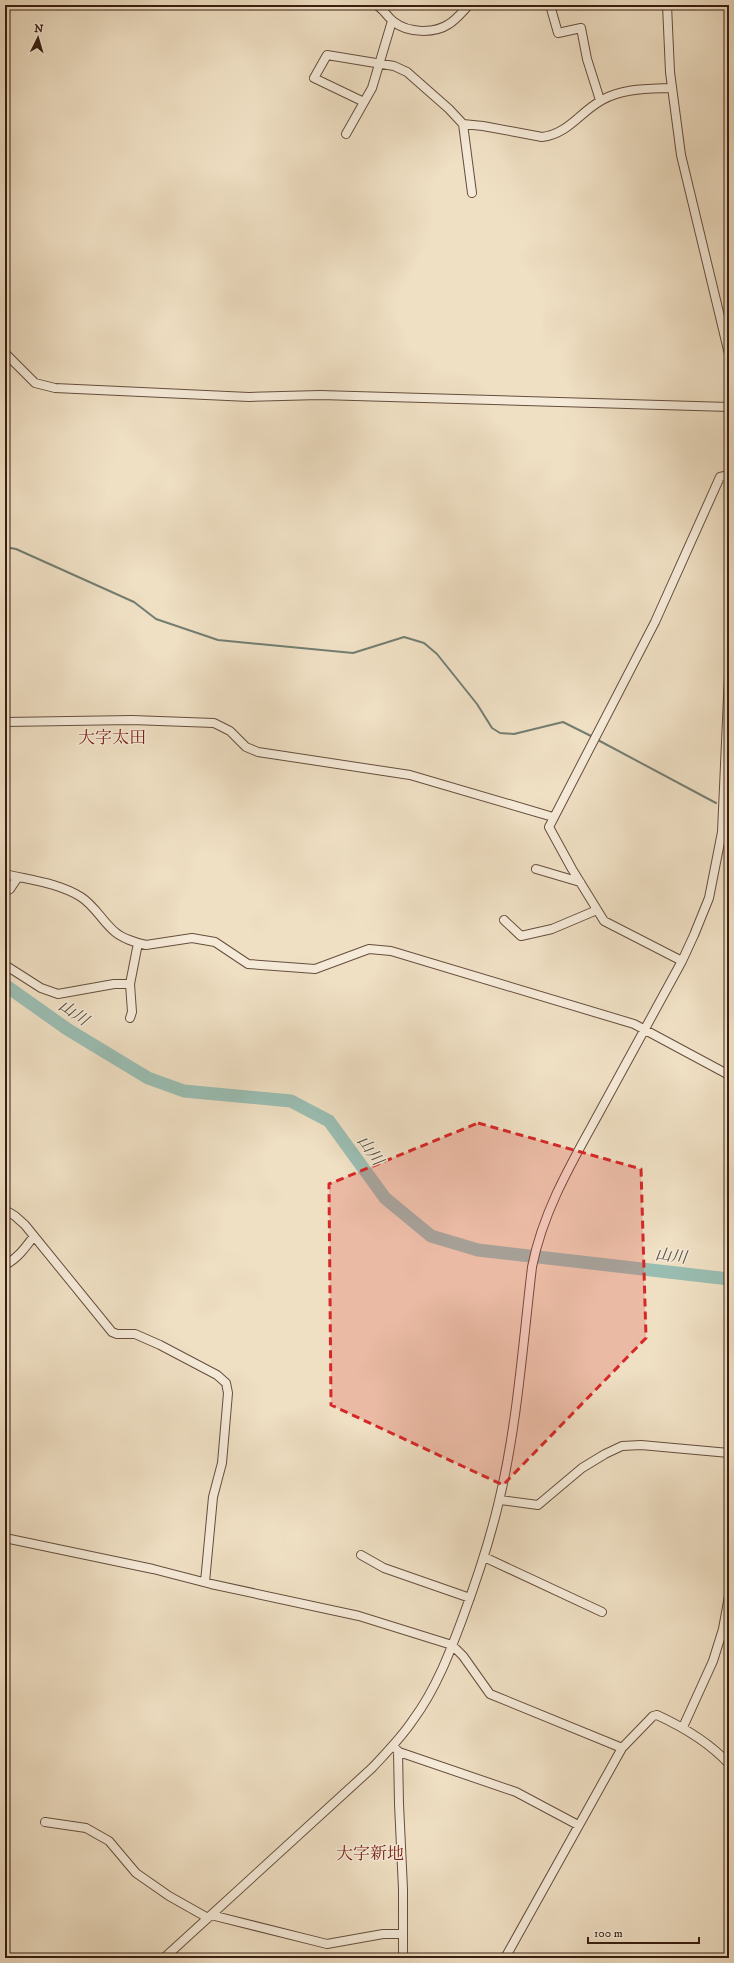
<svg xmlns="http://www.w3.org/2000/svg" width="734" height="1963" viewBox="0 0 734 1963" font-family="'IM FELL DW Pica','Noto Serif JP',serif">
	<style>
		.lines { fill: none; stroke-linecap: round; stroke-linejoin: round }
		.stream { stroke: #737d71; stroke-width: 2 }
		.river { stroke: #9abdb2; stroke-width: 13 }
		.minor-casing { stroke: #664e3d; stroke-width: 10 }
		.minor { stroke: #f5ead8; stroke-width: 8 }
		.marked { fill: #d62828; fill-opacity: 0.2; stroke: #d62828; stroke-width: 3; stroke-dasharray: 8 5; stroke-linejoin: round }
		.labels { text-anchor: middle; stroke-width: 3; stroke-linejoin: round; paint-order: stroke }
		.water-label { font-size: 16px; font-style: italic; fill: #554e41; stroke: #f5ead8 }
		.quarter-label { font-size: 17px; fill: #7a1f14; stroke: #f5ead8 }
	</style>
	<rect width="100%" height="100%" fill="#efdfc3"/>
	<filter id="stains"><feTurbulence type="fractalNoise" baseFrequency=".005" numOctaves="4"/><feColorMatrix values="0 0 0 0 .2 0 0 0 0 .09 0 0 0 0 .02 0 0 0 .5 -.17"/></filter>
	<radialGradient id="worn" r=".72"><stop offset=".6" stop-color="#630" stop-opacity="0"/><stop offset="1" stop-color="#630" stop-opacity=".3"/></radialGradient>
	<g class="lines">
		<!-- stream -->
		<path class="stream" d="M 5,547 L 16,549 L 134,602 L 156,619 L 218,640 L 353,653 L 404,637 L 424,643 L 437,654 L 477,704 L 492,728 L 500,733 L 514,734 L 563,722 L 593,737
			M 596,739 L 716,803"/>
		<!-- river -->
		<path class="river" d="M 5,985 L 67,1029 L 148,1078 L 184,1091 L 291,1101 L 329,1121 L 385,1198 L 431,1236 L 478,1250 L 729,1279"/>
		<defs>
			<path id="minor" d="M 376,5 C 384,9 387,17 394,22 C 408,33 434,34 449,24 C 457,19 463,11 469,5
				M 550,5 L 558,33 L 581,28 L 587,59 L 600,100
				M 667,5 L 670,72 L 681,155 L 729,354
				M 364,102 L 314,78 L 327,55 L 394,66 L 407,72 L 449,109 L 463,124 L 472,193
				M 463,124 L 483,126 L 542,137 C 568,134 580,112 602,100 C 623,88 648,89 672,88
				M 346,134 L 372,88 L 392,21
				M 5,353 L 35,383 L 55,388 L 249,397 L 320,395 L 729,407
				M 5,722 L 132,720 L 214,723 L 230,731 L 246,747 L 258,752 L 410,775 L 553,817
				M 536,869 L 580,882
				M 5,874 C 30,880 59,883 81,897 C 95,906 102,921 115,932 C 122,938 136,943 146,945 L 192,938 L 215,942 L 248,964 L 315,969 L 369,949 L 391,951 L 634,1024 L 729,1075
				M 5,892 L 10,889 L 18,877
				M 504,920 L 521,936 L 552,929 L 597,910
				M 682,961 L 604,921 L 572,869 L 549,827 L 655,622 L 720,477 L 729,475
				M 5,965 L 41,988 L 58,994 L 114,984 L 130,984
				M 130,1018 L 132,1012 L 130,984 L 138,943
				M 5,1210 L 15,1216 L 25,1225 L 112,1332 L 117,1334 L 135,1334 L 160,1345 L 217,1375 L 226,1383 L 228,1393 L 222,1463 L 213,1497 L 205,1582
				M 5,1265 C 18,1258 25,1248 34,1236
				M 500,1500 L 538,1505 L 582,1468 L 605,1454 L 622,1446 L 641,1445 L 729,1453
				M 5,1538 L 153,1569 L 211,1584 L 359,1616 L 452,1645 L 463,1656 L 490,1694 L 622,1748
				M 361,1555 L 384,1568 L 470,1598
				M 484,1557 L 602,1612
				M 683,1727 L 713,1661 L 723,1629 L 729,1596
				M 395,1748 L 399,1752 L 516,1792 L 578,1825
				M 398,1751 L 399,1804 L 403,1889 L 403,1958
				M 45,1822 L 86,1828 L 109,1841 L 136,1873 L 169,1896 L 208,1918
				M 211,1915 L 327,1944 L 383,1934 L 402,1934
				M 164,1958 L 372,1768 C 386,1753 401,1738 413,1720 C 436,1689 450,1652 463,1617 C 477,1579 490,1540 499,1501 C 517,1427 523,1343 532,1267 C 543,1211 572,1162 599,1113 C 627,1062 654,1012 682,961 L 694,935 L 709,898 L 722,832 L 729,675
				M 505,1958 L 622,1748 L 653,1716 L 657,1715 C 683,1727 709,1742 729,1764"/>
		</defs>
		<!-- minor casing -->
		<use href="#minor" class="minor-casing"/>
		<!-- minor -->
		<use href="#minor" class="minor"/>
	</g>
	<!-- marked area -->
	<path class="marked" d="M 478,1123 L 641,1169 L 646,1338 L 503,1485 L 331,1405 L 329,1184 Z"/>
	<g class="labels">
		<!-- water labels -->
		<g class="water-label">
			<text transform="translate(74 1012) rotate(34)" y="6">山川</text>
			<text transform="translate(371 1150) rotate(54)" y="6">山川</text>
			<text transform="translate(671 1255) rotate(7)" y="6">山川</text>
		</g>
		<!-- quarter labels -->
		<g class="quarter-label">
			<text x="112" y="743">大字太田</text>
			<text x="370" y="1859">大字新地</text>
		</g>
	</g>
	<!-- margin -->
	<rect width="734" height="1963" fill="none" stroke="#efdfc3" stroke-width="20"/>
	<rect x="6" y="6" width="722" height="1951" fill="none" stroke="#381e10" stroke-width="2"/>
	<rect x="10" y="10" width="714" height="1943" fill="none" stroke="#381e10"/>
	<!-- north arrow -->
	<g transform="translate(38 38) rotate(5)" stroke="#f5ead8" stroke-width="3" paint-order="stroke">
	<path d="M0-3L7 15L0 10L-7 15Z" fill="#381e10"/>
	<text y="-6" font-size="11" font-weight="bold" text-anchor="middle" fill="#381e10">N</text>
	</g>
	<!-- scale -->
	<path d="M588 1937v6h111v-6" fill="none" stroke="#381e10" stroke-width="2"/>
	<text x="594" y="1937" font-size="12" fill="#381e10" stroke="#f5ead8" stroke-width="3" paint-order="stroke">100 m</text>
	<rect width="100%" height="100%" filter="url(#stains)"/>
	<rect width="100%" height="100%" fill="url(#worn)"/>
</svg>
